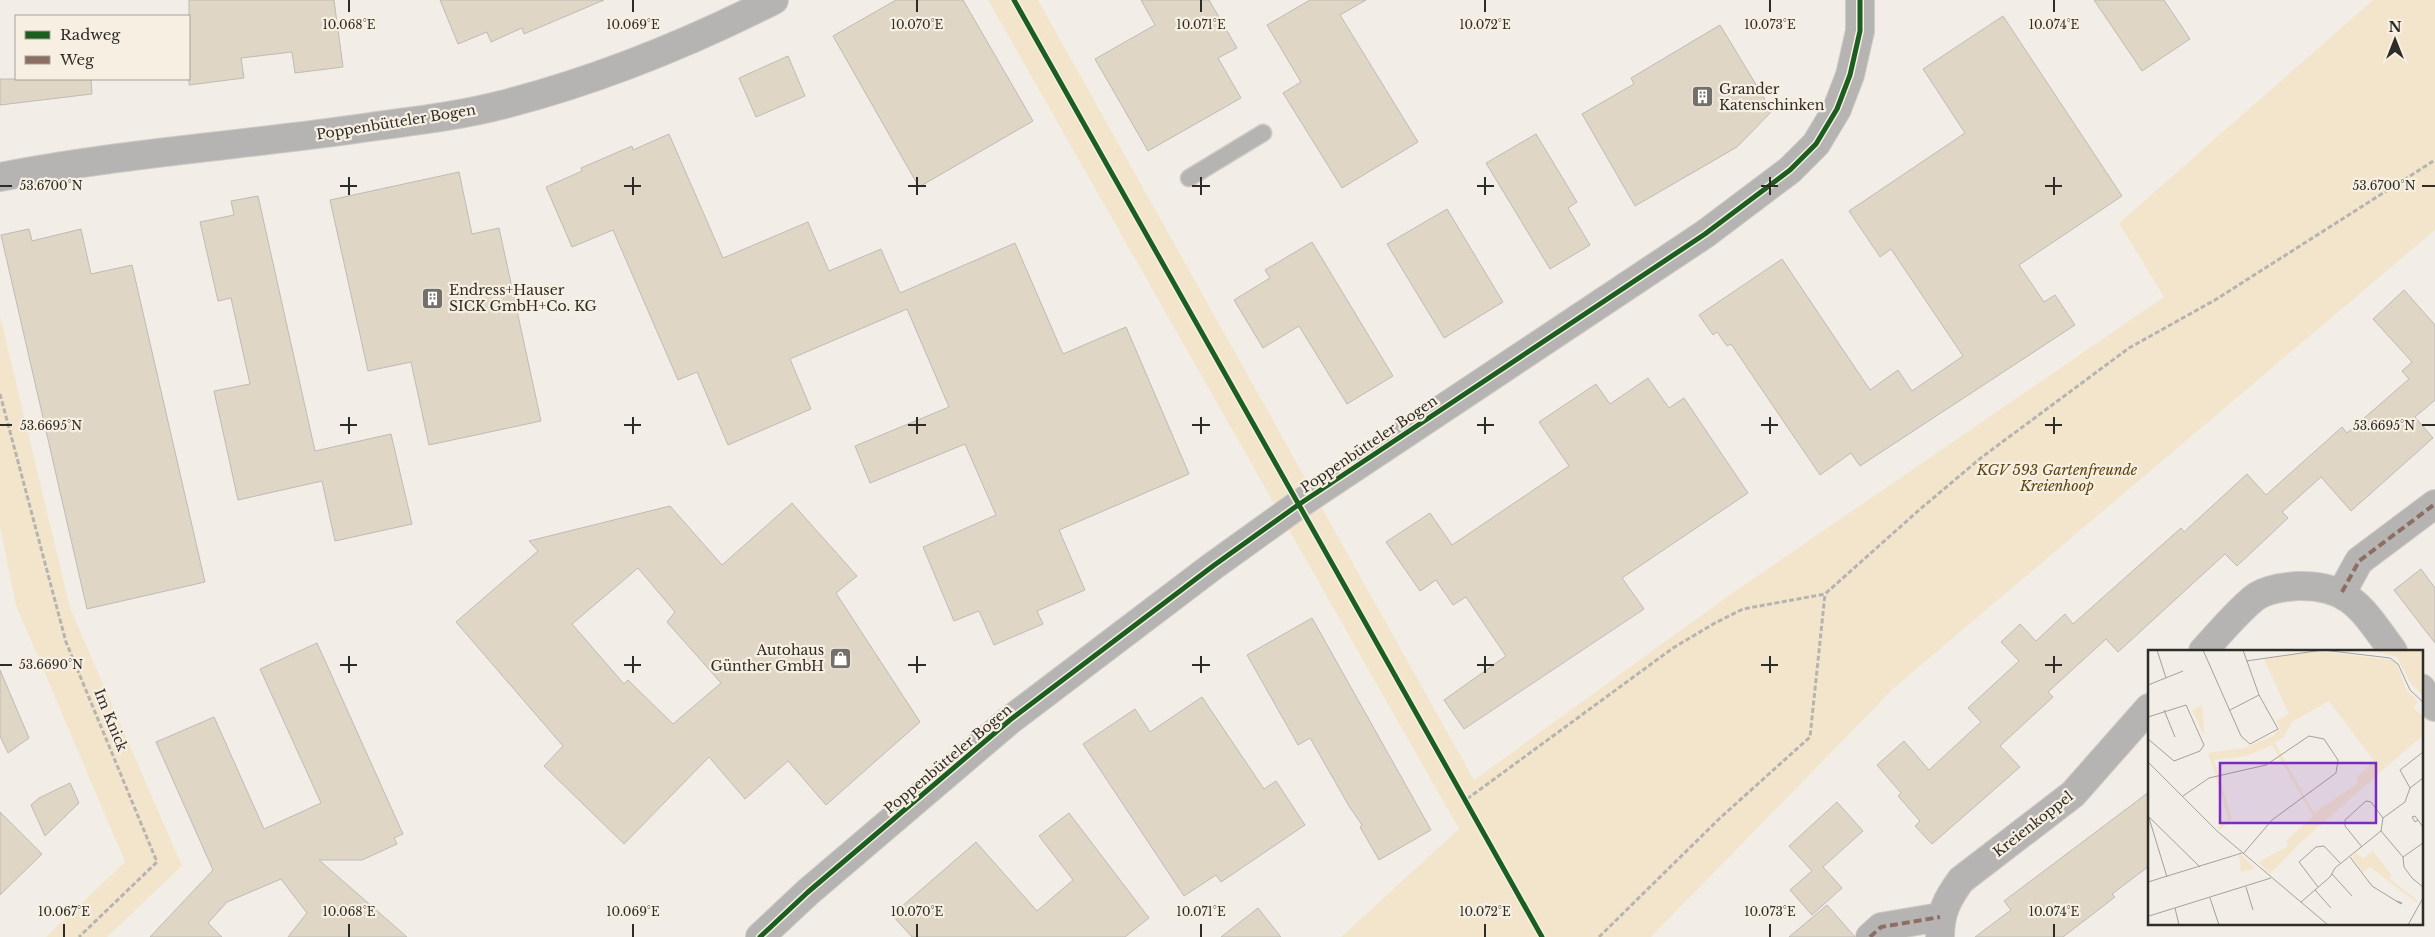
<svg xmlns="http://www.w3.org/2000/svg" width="2435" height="937" viewBox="0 0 2435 937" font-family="'Libre Baskerville',serif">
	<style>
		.green { fill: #f3e5cc }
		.building { fill: #dfd6c5; stroke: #bebab5; fill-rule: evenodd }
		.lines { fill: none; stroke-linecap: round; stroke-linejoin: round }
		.lane-casing { stroke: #cecac5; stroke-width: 19 }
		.street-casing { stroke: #cecac5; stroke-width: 30 }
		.path { stroke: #b6b4b0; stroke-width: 3; stroke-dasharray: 5 2.5; stroke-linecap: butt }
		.lane { stroke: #b6b4b2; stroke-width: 16 }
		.street { stroke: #b6b4b2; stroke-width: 28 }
		.quiet { stroke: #8d6e63; stroke-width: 4; stroke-dasharray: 8 4; stroke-linecap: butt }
		.cycleway-casing { stroke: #f6efe2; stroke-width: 8 }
		.cycleway { stroke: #1b5e20; stroke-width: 5 }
		.ticks { fill: none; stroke: #2e2c27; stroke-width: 2 }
		.labels { text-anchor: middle; stroke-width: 4.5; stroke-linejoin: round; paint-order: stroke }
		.poi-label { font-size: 14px; fill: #2e2c27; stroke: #f6efe2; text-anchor: start }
		.street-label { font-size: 14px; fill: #2e2c27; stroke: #f6efe2 }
		.park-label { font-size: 14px; font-style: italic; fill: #5b430c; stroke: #f6efe2 }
		.inset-road { fill: none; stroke: #a4a09a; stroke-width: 1 }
		.view { fill: #7b2cbf; fill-opacity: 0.15; stroke: #7b2cbf; stroke-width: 2.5 }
		.inset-edge { fill: none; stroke: #2e2c27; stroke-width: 2.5 }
		.ticks-label { font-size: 12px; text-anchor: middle; fill: #2e2c27; stroke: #f6efe2; stroke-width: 4.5; stroke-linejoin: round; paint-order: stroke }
	</style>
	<rect width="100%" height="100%" fill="#f2eee7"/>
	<!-- green -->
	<path class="green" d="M 988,0 L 1038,0 L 1474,780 L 1731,594 L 2164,297 L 2119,223 L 2373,0 L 2435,0 L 2435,230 L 1895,687 L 1651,937 L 1341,937 L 1459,829 Z
		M 0,316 L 70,608 L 182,866 L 107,937 L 46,937 L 125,862 L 16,605 L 0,527 Z"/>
	<!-- building -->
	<path class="building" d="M 189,0 L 334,0 L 343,67 L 295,73 L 292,52 L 241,58 L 244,78 L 189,85 Z
		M 440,0 L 604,0 L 524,34 L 522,28 L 491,42 L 487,32 L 458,44 Z
		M 896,0 L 963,0 L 1033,121 L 919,187 L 833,36 Z
		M 1141,0 L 1209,0 L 1237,48 L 1218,58 L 1241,98 L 1148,151 L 1095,59 L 1155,25 Z
		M 1310,0 L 1366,0 L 1340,15 L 1418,142 L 1342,188 L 1283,93 L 1301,82 L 1267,25 Z
		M 2094,0 L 2164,0 L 2190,39 L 2142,71 Z
		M 2003,16 L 2122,196 L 2019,265 L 2044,302 L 2055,295 L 2075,325 L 1860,466 L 1851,453 L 1820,475 L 1731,344 L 1727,346 L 1717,332 L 1713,335 L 1699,315 L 1782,259 L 1870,390 L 1898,370 L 1912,391 L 1963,356 L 1891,249 L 1880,257 L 1849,211 L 1965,133 L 1923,69 Z
		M 1720,25 L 1772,111 L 1737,147 L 1635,206 L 1582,114 L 1634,84 L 1631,78 Z
		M 788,56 L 805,96 L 756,117 L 739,78 Z
		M 0,79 L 91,79 L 92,94 L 0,105 Z
		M 669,134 L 723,258 L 808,222 L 829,271 L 881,249 L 900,293 L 1015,243 L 1063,354 L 1126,327 L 1189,474 L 1059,530 L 1085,590 L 1037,611 L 1043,624 L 994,645 L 979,611 L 954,621 L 923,547 L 996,515 L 965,444 L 870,483 L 855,446 L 949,407 L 907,309 L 790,359 L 811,409 L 728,445 L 697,372 L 678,380 L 613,230 L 572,247 L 546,187 L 582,171 L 581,168 L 632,146 L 633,150 Z
		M 1536,134 L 1577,202 L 1568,208 L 1590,245 L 1550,269 L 1486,163 Z
		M 459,172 L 472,234 L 499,228 L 541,421 L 429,445 L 411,362 L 368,371 L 330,200 Z
		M 258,196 L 315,451 L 391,434 L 412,524 L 335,541 L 322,481 L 238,500 L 214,391 L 250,384 L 231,298 L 218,301 L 200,222 L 234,215 L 231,201 Z
		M 1447,209 L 1503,302 L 1444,338 L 1387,244 Z
		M 29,229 L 32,241 L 81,229 L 91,274 L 132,265 L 205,582 L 87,609 L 1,235 Z
		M 1312,242 L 1393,376 L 1347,404 L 1299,326 L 1263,348 L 1234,300 L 1270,278 L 1265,270 Z
		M 2404,290 L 2435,325 L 2435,400 L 2415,417 L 2433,438 L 2351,511 L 2321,477 L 2282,512 L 2288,518 L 2237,566 L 2225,554 L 2118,652 L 2106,639 L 2048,692 L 2053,697 L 2000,746 L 2020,767 L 1932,844 L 1915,826 L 1920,821 L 1898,796 L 1901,793 L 1877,765 L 1904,741 L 1929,770 L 1981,722 L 1968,708 L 2019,661 L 2001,642 L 2020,624 L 2036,641 L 2065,614 L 2073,624 L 2181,528 L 2184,532 L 2247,474 L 2266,495 L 2342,427 L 2347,433 L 2409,379 L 2402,371 L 2412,362 L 2373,319 Z
		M 1648,378 L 1669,408 L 1684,398 L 1748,493 L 1622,578 L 1644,609 L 1464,729 L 1444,700 L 1506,656 L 1466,597 L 1453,605 L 1436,580 L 1420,591 L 1386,542 L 1430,513 L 1452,545 L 1569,466 L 1539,422 L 1596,384 L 1610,404 Z
		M 792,503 L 857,576 L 836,593 L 920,722 L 826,805 L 788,761 L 745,799 L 709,757 L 624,844 L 544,766 L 563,746 L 456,622 L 538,551 L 529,541 L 670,506 L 722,565 ZM 638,568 L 675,612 L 667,622 L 721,683 L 673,724 L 628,680 L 624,684 L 572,624 Z
		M 2421,569 L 2435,588 L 2435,643 L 2394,590 Z
		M 1312,618 L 1431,830 L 1379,860 L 1360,827 L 1362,825 L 1349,806 L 1310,738 L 1298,745 L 1247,655 Z
		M 317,643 L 403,834 L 394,838 L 397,844 L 362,860 L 319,860 L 407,937 L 288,937 L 307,913 L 281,879 L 227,902 L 208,923 L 222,937 L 150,937 L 213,870 L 156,742 L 214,717 L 264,829 L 321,803 L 260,669 Z
		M 0,670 L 29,738 L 8,753 L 0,736 Z
		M 1202,697 L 1264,789 L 1276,781 L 1305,825 L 1221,882 L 1216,875 L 1184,896 L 1083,744 L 1135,709 L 1150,732 Z
		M 70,783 L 79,803 L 45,836 L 31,805 L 39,798 Z
		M 2149,792 L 2149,866 L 2112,894 L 2115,897 L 2063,937 L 1975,937 L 2011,910 L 2004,901 Z
		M 1837,802 L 1863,831 L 1823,867 L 1842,888 L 1812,915 L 1790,890 L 1812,871 L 1789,846 Z
		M 0,812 L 42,854 L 0,895 Z
		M 1069,813 L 1149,918 L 1125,937 L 912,937 L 892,915 L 976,842 L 1037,911 L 1073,880 L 1039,836 Z
		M 1827,905 L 1855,937 L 1789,937 Z
		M 1258,908 L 1281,937 L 1221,937 Z"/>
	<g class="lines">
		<defs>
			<path id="lane" d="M 1189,178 L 1263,133"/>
			<path id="street" d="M 0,177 C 122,153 247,145 370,127 C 413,121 459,116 501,105 C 596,81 687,44 774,0
				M 2342,592 L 2359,561 L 2435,504
				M 2203,651 C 2217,636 2241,607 2257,596 C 2268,589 2285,587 2297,586 C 2351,584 2364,612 2393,651
				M 2421,688 L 2435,707
				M 760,937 L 808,892 L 1010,720 L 1213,566 L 1298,505 L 1705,234 L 1790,170 L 1816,144 L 1837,109 L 1850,75 L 1860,31 L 1860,0
				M 1870,937 L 1881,927 L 1940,917
				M 1940,937 C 1940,913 1947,899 1961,880 L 2073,794 L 2149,708"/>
		</defs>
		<!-- lane casing -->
		<use href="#lane" class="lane-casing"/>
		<!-- street casing -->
		<use href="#street" class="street-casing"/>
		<!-- path -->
		<path class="path" d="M 0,394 L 66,642 L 157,862 L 79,937
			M 1467,799 L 1673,648 L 1715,623 L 1743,609 L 1825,594 L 1919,510 L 1982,457 L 2129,348 L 2215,300 L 2435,160
			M 1599,937 L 1720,818 L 1810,737 L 1825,594"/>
		<!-- lane -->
		<use href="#lane" class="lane"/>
		<!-- street -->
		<use href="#street" class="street"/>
		<!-- quiet -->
		<path class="quiet" d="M 2342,592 L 2359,561 L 2435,504
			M 1870,937 L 1881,927 L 1940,917"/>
		<defs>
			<path id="cycleway" d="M 1014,0 C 1190,313 1367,624 1542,937
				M 760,937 L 808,892 L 1010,720 L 1213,566 L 1298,505 L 1705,234 L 1790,170 L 1816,144 L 1837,109 L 1850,75 L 1860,31 L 1860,0"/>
		</defs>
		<!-- cycleway casing -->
		<use href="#cycleway" class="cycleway-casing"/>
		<!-- cycleway -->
		<use href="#cycleway" class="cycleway"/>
	</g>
	<!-- ticks -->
	<path class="ticks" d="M 349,0 L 349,12M 633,0 L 633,12M 917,0 L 917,12M 1201,0 L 1201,12M 1485,0 L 1485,12M 1770,0 L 1770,12M 2054,0 L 2054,12M 349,177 L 349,195M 633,177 L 633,195M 917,177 L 917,195M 1201,177 L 1201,195M 1485,177 L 1485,195M 1770,177 L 1770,195M 2054,177 L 2054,195M 0,186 L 12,186M 340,186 L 357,186M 624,186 L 641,186M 908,186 L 926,186M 1192,186 L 1210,186M 1477,186 L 1494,186M 1761,186 L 1778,186M 2045,186 L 2062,186M 2422,186 L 2435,186M 349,417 L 349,434M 633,417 L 633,434M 917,417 L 917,434M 1201,417 L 1201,434M 1485,417 L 1485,434M 1770,417 L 1770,434M 2054,417 L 2054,434M 0,425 L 12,425M 340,425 L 357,425M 624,425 L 641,425M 908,425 L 926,425M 1192,425 L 1210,425M 1477,425 L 1494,425M 1761,425 L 1778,425M 2045,425 L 2062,425M 2422,425 L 2435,425M 349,656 L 349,673M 633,656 L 633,673M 917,656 L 917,673M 1201,656 L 1201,673M 1485,656 L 1485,673M 1770,656 L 1770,673M 2054,656 L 2054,673M 0,665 L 12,665M 340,665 L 357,665M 624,665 L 641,665M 908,665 L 926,665M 1192,665 L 1210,665M 1477,665 L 1494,665M 1761,665 L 1778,665M 2045,665 L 2062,665M 64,924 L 64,937M 349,924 L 349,937M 633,924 L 633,937M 917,924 L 917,937M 1201,924 L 1201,937M 1485,924 L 1485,937M 1770,924 L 1770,937M 2054,924 L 2054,937"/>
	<!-- icons -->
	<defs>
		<symbol id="building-square" viewBox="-11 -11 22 22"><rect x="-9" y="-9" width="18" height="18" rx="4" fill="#73706a" stroke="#f6efe2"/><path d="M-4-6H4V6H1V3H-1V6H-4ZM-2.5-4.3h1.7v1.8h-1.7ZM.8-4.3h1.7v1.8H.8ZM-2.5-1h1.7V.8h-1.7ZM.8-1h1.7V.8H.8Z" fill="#fff"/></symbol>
		<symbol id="shop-square" viewBox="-11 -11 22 22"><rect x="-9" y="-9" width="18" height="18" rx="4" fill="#73706a" stroke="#f6efe2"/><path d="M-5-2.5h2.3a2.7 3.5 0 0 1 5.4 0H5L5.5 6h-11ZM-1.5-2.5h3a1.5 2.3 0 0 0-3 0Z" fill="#fff"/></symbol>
	</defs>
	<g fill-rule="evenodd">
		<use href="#building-square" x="1690" y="84" width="25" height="25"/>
		<use href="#building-square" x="420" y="286" width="25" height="25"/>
		<use href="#shop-square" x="828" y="646" width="25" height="25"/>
	</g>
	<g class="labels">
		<!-- poi labels -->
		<g class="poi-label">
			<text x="1719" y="94">Grander<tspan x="1719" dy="16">Katenschinken</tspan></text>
			<text x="449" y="295">Endress+Hauser<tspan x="449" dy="16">SICK GmbH+Co. KG</tspan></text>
			<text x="824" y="655" text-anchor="end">Autohaus<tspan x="824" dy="16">Günther GmbH</tspan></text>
		</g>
		<!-- street labels -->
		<g class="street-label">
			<text transform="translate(396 122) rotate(-9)" y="5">Poppenbütteler Bogen</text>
			<text transform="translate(1369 444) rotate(-34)" y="5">Poppenbütteler Bogen</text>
			<text transform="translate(111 720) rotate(68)" y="5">Im Knick</text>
			<text transform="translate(948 759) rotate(-40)" y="5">Poppenbütteler Bogen</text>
			<text transform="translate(2033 824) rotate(-38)" y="5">Kreienkoppel</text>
		</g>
		<!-- park labels -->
		<g class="park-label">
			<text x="2057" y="475">KGV 593 Gartenfreunde<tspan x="2057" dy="16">Kreienhoop</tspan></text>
		</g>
	</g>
	<!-- overview -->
	<g transform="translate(2148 650)">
		<rect width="275" height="275" fill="#f2eee7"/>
		<path d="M 221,0 L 275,0 L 275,45 L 263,34 L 249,7 ZM 172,1 L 244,10 L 249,14 L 258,39 L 270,52 L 265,57 L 275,67 L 275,85 L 152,193 L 122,224 L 110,212 L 140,196 L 138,191 L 165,166 L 124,95 L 99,106 L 66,110 L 84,169 L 72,180 L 70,178 L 80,168 L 60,103 L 96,98 L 125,86 L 132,77 L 128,71 L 141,64 L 116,9 ZM 181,51 L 226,111 L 208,128 L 210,133 L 166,163 L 127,93 L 136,87 L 144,72 ZM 54,55 L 55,64 L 56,86 L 44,60 ZM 225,201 L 244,226 L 241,228 L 270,251 L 269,253 L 222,217 L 215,222 L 204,207 L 208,203 L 215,208 ZM 91,205 L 94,205 L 107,219 L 93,222 Z" fill="#f3e5cc" fill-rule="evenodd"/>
		<path class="inset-road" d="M 9,0 L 18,28M 55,0 L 93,86 L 102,94 L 130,79 L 111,45 L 95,0M 98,11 L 175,0 L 242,8 L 250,14 L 262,40 L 275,52M 0,35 L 35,21M 16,60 L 27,87M 82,60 L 111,45M 0,67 L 38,55 L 56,95 L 52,101 L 26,111 L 0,89M 0,112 L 69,181 L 180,275M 262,138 L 252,120 L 275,102M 35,146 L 61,128 L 118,115 L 161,86 L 176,89 L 190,110 L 188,123 L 124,170 L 95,204M 0,166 L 52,217M 1,168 L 19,227M 270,170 L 267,172 L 264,167 L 267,166 L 275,177M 233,181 L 255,207 L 256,217 L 264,228 L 275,237M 214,197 L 197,176 L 197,170 L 218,151 L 223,152 L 235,168M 202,207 L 224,236 L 253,254 L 254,253 L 249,251M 255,207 L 275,193M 184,224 L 204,246M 0,232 L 94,203M 98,237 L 105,260M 170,237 L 151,212 L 168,197 L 176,196 L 193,214M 167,240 L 183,258M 62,248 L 71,275M 153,252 L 182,227 L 187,218 L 233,181 L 235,168 L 257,152 L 262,138 L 275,128M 27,258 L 31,275M 1,266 L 123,228M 260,275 L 275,248"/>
		<path class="view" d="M 72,113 L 228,113 L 228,173 L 72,173 Z"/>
		<rect width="275" height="275" class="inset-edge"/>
	</g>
	<g class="ticks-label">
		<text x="349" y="29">10.068°E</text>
		<text x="633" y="29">10.069°E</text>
		<text x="917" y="29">10.070°E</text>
		<text x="1201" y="29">10.071°E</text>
		<text x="1485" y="29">10.072°E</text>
		<text x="1770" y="29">10.073°E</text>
		<text x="2054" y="29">10.074°E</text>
		<text x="51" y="190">53.6700°N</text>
		<text x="2384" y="190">53.6700°N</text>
		<text x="51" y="430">53.6695°N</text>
		<text x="2384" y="430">53.6695°N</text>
		<text x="51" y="669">53.6690°N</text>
		<text x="64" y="916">10.067°E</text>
		<text x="349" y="916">10.068°E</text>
		<text x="633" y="916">10.069°E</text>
		<text x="917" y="916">10.070°E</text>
		<text x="1201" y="916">10.071°E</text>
		<text x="1485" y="916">10.072°E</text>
		<text x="1770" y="916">10.073°E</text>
		<text x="2054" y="916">10.074°E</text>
	</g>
	<!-- legend -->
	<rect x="15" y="15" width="175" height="65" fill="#f6efe2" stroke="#a6a197"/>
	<rect x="25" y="31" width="25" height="8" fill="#1b5e20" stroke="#a6a197"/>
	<text x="60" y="40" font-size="15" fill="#2e2c27">Radweg</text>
	<rect x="25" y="56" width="25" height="8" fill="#8d6e63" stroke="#a6a197"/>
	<text x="60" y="65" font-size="15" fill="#2e2c27">Weg</text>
	<!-- north arrow -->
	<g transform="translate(2395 40)" stroke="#f6efe2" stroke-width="4" paint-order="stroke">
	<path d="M0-4L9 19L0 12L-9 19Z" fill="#2e2c27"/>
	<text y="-8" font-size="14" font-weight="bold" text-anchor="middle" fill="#2e2c27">N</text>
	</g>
</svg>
